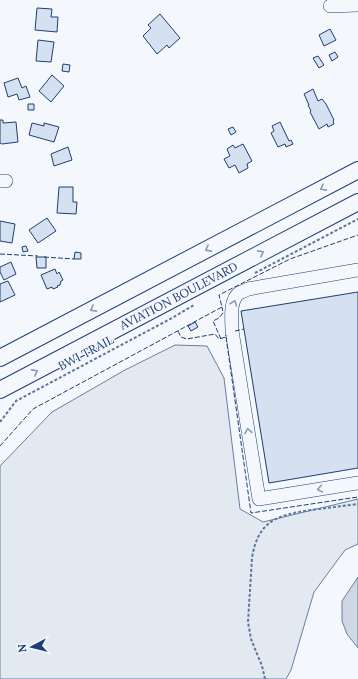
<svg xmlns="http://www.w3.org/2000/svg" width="358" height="679" viewBox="0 0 358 679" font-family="Lora,serif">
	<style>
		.green { fill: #e3e9f0; stroke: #687fa3 }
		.water { fill: #cfd7e4; stroke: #687fa3 }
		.building { fill: #d5e0f0; stroke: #1d3f73 }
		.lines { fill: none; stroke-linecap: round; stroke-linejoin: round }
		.minor-casing { stroke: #1d3f73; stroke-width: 14 }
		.major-casing { stroke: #1d3f73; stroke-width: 18 }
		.path { stroke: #5e769c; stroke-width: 2; stroke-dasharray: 3 2; stroke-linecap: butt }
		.minor { stroke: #f4f7fb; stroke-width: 13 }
		.major { stroke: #f4f7fb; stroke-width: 16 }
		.fence { stroke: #1d3f73; stroke-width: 1; stroke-dasharray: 5 2; stroke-linecap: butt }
		.oneway { stroke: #889bb7 }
		.labels { text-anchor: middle; stroke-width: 3; stroke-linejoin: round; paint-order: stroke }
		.street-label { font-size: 12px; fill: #1d3f73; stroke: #f4f7fb }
	</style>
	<rect width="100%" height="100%" fill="#f4f7fb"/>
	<!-- green -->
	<path class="green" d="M 175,345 L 207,346 L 224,378 L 240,509 L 263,522 L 358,499 L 358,544 L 345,550 L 314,592 L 291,670 L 286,679 L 0,679 L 0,466 L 52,412 L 125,370 Z"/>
	<!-- water -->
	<path class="water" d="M 358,577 L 358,648 L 347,634 L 342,621 L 342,601 Z"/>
	<!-- building -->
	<path class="building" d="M 37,8 L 52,9 L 51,17 L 58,17 L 57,32 L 35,30 Z
		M 160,14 L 180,38 L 169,48 L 167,45 L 157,54 L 143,36 L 151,28 L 148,25 Z
		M 330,29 L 336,40 L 324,46 L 319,35 Z
		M 38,40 L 54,42 L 51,62 L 36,61 Z
		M 335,52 L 338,57 L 332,61 L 329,55 Z
		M 318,56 L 324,65 L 319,68 L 313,58 Z
		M 63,64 L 70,65 L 69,72 L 62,71 Z
		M 52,75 L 64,86 L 51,102 L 39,91 Z
		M 18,78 L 22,88 L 26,86 L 30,97 L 19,100 L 17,94 L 8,97 L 4,83 Z
		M 313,89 L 318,101 L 322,99 L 326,104 L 334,120 L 333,121 L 334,124 L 328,127 L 327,124 L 319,129 L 310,112 L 311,111 L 308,105 L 309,105 L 304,94 Z
		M 28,104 L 34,104 L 34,110 L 28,110 Z
		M 0,120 L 3,120 L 3,123 L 16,122 L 18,142 L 2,144 L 0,143 Z
		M 280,122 L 289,141 L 291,140 L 293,144 L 286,147 L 285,144 L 278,147 L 271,133 L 274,131 L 272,126 Z
		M 32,123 L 44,126 L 44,123 L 59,127 L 54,142 L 29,135 Z
		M 233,127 L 236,132 L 231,135 L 228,129 Z
		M 243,144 L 252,161 L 247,164 L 248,168 L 239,173 L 235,165 L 229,168 L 224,159 L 230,156 L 227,149 L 233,145 L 235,148 Z
		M 68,147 L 72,160 L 54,166 L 51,154 Z
		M 59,187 L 73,187 L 73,202 L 77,202 L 76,214 L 57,213 Z
		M 47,218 L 56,231 L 38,243 L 29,230 Z
		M 0,221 L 15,224 L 12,243 L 0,241 Z
		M 26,246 L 28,251 L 23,252 L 22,247 Z
		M 75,252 L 81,253 L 81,259 L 74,259 Z
		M 36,257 L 46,257 L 46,268 L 37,268 Z
		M 11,262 L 16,274 L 4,280 L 0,272 L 0,267 Z
		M 55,269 L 57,274 L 59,272 L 63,280 L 61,281 L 60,285 L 57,286 L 58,287 L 53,289 L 52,287 L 47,289 L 41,275 Z
		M 8,281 L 15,295 L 0,302 L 0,284 Z
		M 358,292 L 358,468 L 269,483 L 241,311 Z
		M 195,322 L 198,327 L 191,331 L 188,326 Z"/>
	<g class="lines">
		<defs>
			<path id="minor" d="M 330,6 L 358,5
				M 0,181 L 6,181
				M 358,270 L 248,289 C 245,291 241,292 239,293 C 229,301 232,320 232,331 L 259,499 L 358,483"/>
			<g id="major">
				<path d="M 0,358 L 358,170"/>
				<path id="s1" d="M 0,390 L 358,202"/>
			</g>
		</defs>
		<!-- minor casing -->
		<use href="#minor" class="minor-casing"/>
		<!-- major casing -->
		<use href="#major" class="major-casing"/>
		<!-- path -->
		<path class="path" d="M 255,273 L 358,219
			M 0,422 L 16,401 L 172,318 L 194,305
			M 265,679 L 262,666 L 251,639 L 248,622 L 252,558 C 258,520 278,515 311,510 C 327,508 342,506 358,504"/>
		<!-- minor -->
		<use href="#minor" class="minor"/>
		<!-- major -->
		<use href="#major" class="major"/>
		<!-- fence -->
		<path class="fence" d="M 0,254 L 38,256
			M 44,257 L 74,259
			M 178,331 L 181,337 L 187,339 L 215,334 L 219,339 L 226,337 L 226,335
			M 235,331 L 244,329
			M 226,337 L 251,513 L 358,497
			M 221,339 L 213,321 L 219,318 L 223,313 L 222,307
			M 0,446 L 33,409 L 222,307 L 219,295 L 290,259 L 358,235"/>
	</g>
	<!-- one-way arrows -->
	<defs><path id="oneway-chevron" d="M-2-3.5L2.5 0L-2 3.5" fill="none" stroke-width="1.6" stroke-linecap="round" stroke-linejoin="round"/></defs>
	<g class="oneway">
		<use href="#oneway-chevron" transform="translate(323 188) rotate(152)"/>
		<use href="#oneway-chevron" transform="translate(208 249) rotate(152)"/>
		<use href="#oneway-chevron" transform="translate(261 253) rotate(-28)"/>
		<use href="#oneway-chevron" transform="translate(234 303) rotate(-71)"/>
		<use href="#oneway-chevron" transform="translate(93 309) rotate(152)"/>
		<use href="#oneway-chevron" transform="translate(35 372) rotate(-28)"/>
		<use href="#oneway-chevron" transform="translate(248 431) rotate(-99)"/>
		<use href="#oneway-chevron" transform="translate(320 489) rotate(170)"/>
	</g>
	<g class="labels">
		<!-- street labels -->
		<g class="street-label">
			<text dy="4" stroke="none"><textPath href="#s1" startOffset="202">AVIATION BOULEVARD</textPath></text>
			<text transform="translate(86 353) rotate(-28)" y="4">BWI TRAIL</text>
		</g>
	</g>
	<!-- north arrow -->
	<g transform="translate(32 647) rotate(263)" stroke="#f4f7fb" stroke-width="3" paint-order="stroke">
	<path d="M0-3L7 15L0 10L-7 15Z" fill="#1d3f73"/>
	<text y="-6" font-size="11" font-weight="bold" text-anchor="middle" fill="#1d3f73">N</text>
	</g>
</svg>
